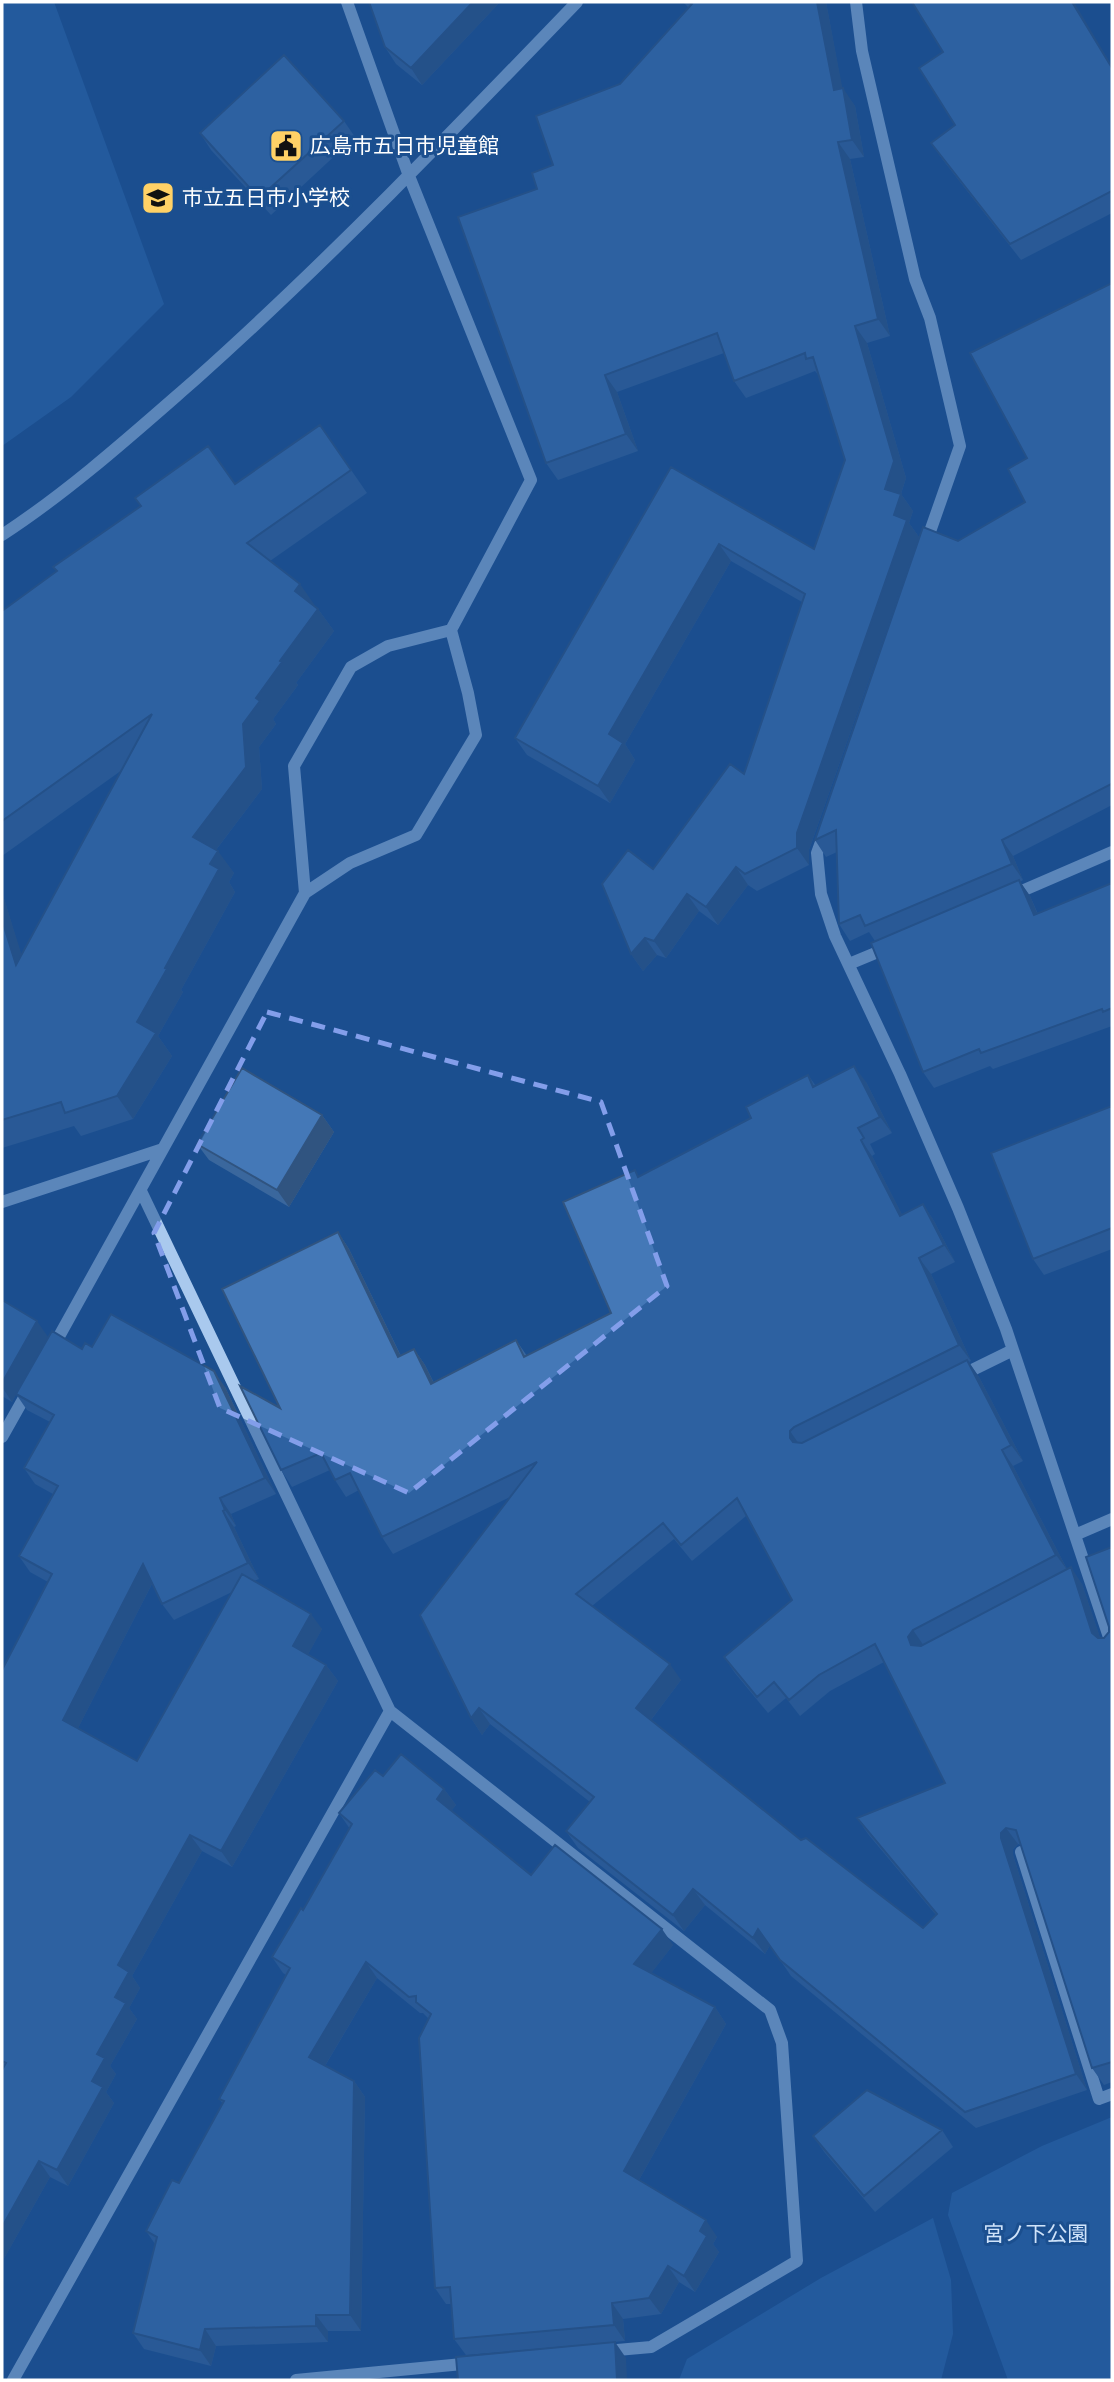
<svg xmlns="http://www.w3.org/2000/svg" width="1114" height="2382" viewBox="0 0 1114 2382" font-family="'Roboto Condensed','Noto Sans JP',sans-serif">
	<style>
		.green { fill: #2e69ad }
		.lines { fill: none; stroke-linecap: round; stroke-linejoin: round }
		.minor { stroke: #a9c9ee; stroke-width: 12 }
		.wall { fill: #3a679d; fill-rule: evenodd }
		.shaded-wall { fill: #305480 }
		.building { fill: #4478b7; stroke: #305480; stroke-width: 2; fill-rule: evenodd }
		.marked { fill: none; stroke: #839eea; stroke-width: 5; stroke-dasharray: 14 9; stroke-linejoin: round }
		.labels { text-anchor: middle; stroke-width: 6; stroke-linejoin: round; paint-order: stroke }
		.poi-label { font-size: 21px; fill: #fff; stroke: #1b4f8f; text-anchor: start }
		.park-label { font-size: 21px; fill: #cfe3fa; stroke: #1b4f8f }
	</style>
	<rect width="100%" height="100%" fill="#1b4f8f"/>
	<!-- green -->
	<path class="green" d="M 2,2 L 54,2 L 164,304 L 71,397 L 2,446 Z
		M 1112,2117 L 1112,2380 L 1008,2380 L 948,2215 L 952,2193 L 1042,2146 Z
		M 933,2218 L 951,2280 L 953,2334 L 941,2380 L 679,2380 L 687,2359 L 821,2278 Z"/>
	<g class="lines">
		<!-- minor -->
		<path class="minor" d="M 856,2 L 862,51 L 915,279 L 930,318 L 960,446 L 926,543
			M 2,535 C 71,490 134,433 196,379 C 329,260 453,131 577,2
			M 825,831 L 817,853 L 821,894 L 835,936 L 900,1074 L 958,1208 L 1006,1329 L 1112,1646
			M 305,893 L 350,863 L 416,835 L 476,735 L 468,693 L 451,630
			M 1010,896 L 1112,852
			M 849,964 L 890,947
			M 141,1191 L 390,1711 L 770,2010 L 782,2043 L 797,2261 L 651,2347 L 606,2351
			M 2,1202 L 163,1149
			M 52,1349 L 305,893 L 294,766 L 351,667 L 388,646 L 451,630 L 531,480 L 409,176 L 347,2
			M 960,1376 L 1013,1350
			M 2,1437 L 29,1389
			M 1075,1535 L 1112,1519
			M 1021,1852 L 1099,2099 L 1112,2094
			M 13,2380 L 390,1711
			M 296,2380 L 473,2363"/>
	</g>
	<!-- wall -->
	<path class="wall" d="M 369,2 L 500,2 L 422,85 L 396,64 L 385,47 Z
		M 683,2 L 826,2 L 842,89 L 855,106 L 864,157 L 850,159 L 890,336 L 867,343 L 906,478 L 901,494 L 913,511 L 909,523 L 919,537 L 809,850 L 809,865 L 757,891 L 748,885 L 718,925 L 699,911 L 666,958 L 657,955 L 643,971 L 631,954 L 653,869 L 744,774 L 802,602 L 731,561 L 625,744 L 635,760 L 610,803 L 527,755 L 515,738 L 671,467 L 814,549 L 845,460 L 819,376 L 815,371 L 746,398 L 734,381 L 724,353 L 617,392 L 638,451 L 558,480 L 546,463 L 537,189 L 553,165 L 620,84 L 689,8 Z
		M 943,52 L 1112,66 L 1112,213 L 1021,260 L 943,160 L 931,143 L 955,125 Z
		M 344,121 L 355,137 L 271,215 L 211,150 L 200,133 Z
		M 1112,283 L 1112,805 L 1013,856 L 1023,880 L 1020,882 L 1030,896 L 1038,914 L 1112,883 L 1112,1026 L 993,1069 L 990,1066 L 934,1088 L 923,1072 L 875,941 L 869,932 L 850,941 L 839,924 L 837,852 L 826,857 L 815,840 L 958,541 L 1025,502 L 1027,458 Z
		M 320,425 L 367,493 L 270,561 L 318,609 L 334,631 L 296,683 L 298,685 L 273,719 L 276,724 L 259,747 L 262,789 L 216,850 L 234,873 L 229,882 L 235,892 L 181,990 L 183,992 L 158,1036 L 172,1056 L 133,1119 L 81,1136 L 74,1126 L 2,1148 L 2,892 L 21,955 L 122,770 L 2,856 L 2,611 L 235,484 Z
		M 808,1075 L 816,1086 L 866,1082 L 892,1133 L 870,1144 L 875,1154 L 872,1156 L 902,1215 L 923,1204 L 934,1221 L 955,1262 L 931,1274 L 971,1361 L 969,1362 L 979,1377 L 1023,1461 L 1013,1466 L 1067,1569 L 1082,1584 L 1100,1638 L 1104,1638 L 1109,1632 L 1112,1547 L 1112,2082 L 1104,2085 L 1092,2068 L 1021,1845 L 1018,1844 L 1013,1849 L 1013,1855 L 1087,2090 L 976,2128 L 791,1976 L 770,1945 L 765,1954 L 705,1905 L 684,1931 L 578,1848 L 566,1831 L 590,1802 L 490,1724 L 482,1735 L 471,1718 L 510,1497 L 393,1554 L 382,1537 L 359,1490 L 346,1497 L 335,1480 L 330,1470 L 292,1487 L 281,1470 L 280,1408 L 338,1232 L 349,1249 L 401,1356 L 414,1349 L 425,1365 L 434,1383 L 516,1340 L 527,1356 L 611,1313 L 639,1176 L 751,1118 ZM 746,1516 L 792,1600 L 724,1657 L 735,1673 L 768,1713 L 786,1698 L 800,1716 L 830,1691 L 884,1662 L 945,1783 L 857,1818 L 868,1834 L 936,1915 L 923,1928 L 801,1840 L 651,1720 L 681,1680 L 592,1606 L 674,1539 L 692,1561 Z
		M 1112,1106 L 1112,1249 L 1044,1275 L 1033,1259 Z
		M 322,1115 L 334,1132 L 289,1207 L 209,1160 L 197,1144 Z
		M 2,1300 L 48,1337 L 82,1349 L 92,1347 L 225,1387 L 276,1494 L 231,1514 L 236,1526 L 234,1527 L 259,1579 L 254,1581 L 322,1629 L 308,1654 L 326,1665 L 338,1681 L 232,1867 L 202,1851 L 132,1976 L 140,1988 L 129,2008 L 137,2019 L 110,2066 L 116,2074 L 106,2092 L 114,2103 L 68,2186 L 50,2177 L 2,2262 L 2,1670 L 48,1582 L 30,1572 L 19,1556 L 53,1494 L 35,1484 L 24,1468 L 50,1422 L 27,1410 L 16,1394 L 12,1402 L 2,1396 ZM 152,1584 L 162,1604 L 174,1620 L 232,1592 L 137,1761 L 78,1728 Z
		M 383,1776 L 444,1789 L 456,1805 L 451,1811 L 531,1875 L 673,1945 L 651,1973 L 715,2007 L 726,2024 L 639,2180 L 717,2237 L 713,2244 L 719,2252 L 695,2292 L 679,2282 L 661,2314 L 623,2319 L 625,2341 L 466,2355 L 454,2339 L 452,2304 L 446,2304 L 435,2288 L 429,2019 L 423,2013 L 420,2013 L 377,1978 L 325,2066 L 354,2081 L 365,2097 L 361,2331 L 328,2331 L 328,2342 L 216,2346 L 211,2366 L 144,2349 L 133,2333 L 155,2244 L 146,2231 L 179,2183 L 223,2104 L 219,2099 L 286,1975 L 283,1973 L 272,1957 L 303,1910 L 350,1829 L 339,1813 Z
		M 942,2130 L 953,2147 L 875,2212 L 825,2153 L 813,2136 Z"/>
	<!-- shaded-wall -->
	<path class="shaded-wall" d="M 473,2 L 500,2 L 422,85 L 411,68 Z
		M 817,2 L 826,2 L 846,107 L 834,90 Z
		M 1072,2 L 1074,2 L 1112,66 L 1112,68 Z
		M 843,88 L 855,106 L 864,157 L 852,140 Z
		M 838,142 L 850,159 L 890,336 L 878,319 Z
		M 855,326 L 867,343 L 906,478 L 897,506 L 885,489 Z
		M 605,375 L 617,392 L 638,451 L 626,434 Z
		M 901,494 L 913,511 L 909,523 L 919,537 L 809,850 L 809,865 L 797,848 L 797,833 Z
		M 719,544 L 731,561 L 625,744 L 635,760 L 610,803 L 598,786 L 609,734 Z
		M 300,584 L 316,607 L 295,591 Z
		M 318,609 L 334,631 L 296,683 L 298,685 L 273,719 L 276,724 L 259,747 L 262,789 L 209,859 L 193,837 L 243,724 L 256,698 L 280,661 Z
		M 1002,840 L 1013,856 L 1023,880 L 1012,864 Z
		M 218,851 L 234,873 L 229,882 L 235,892 L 181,990 L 183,992 L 158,1036 L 172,1056 L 133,1119 L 117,1096 L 137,1022 L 210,864 Z
		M 736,867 L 748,885 L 718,925 L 706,907 Z
		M 1019,880 L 1030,896 L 1045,932 L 1034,915 Z
		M 2,892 L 32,988 L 16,965 L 2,920 Z
		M 687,894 L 699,911 L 666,958 L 654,941 Z
		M 645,938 L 657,955 L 643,971 L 631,954 Z
		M 854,1066 L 866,1082 L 892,1133 L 880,1117 Z
		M 322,1115 L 334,1132 L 289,1207 L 277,1190 Z
		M 861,1140 L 872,1156 L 911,1232 L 900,1216 Z
		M 923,1204 L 934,1221 L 955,1262 L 944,1245 Z
		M 338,1232 L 349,1249 L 409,1373 L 398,1357 Z
		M 919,1258 L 931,1274 L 971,1361 L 959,1345 Z
		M 37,1321 L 48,1337 L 12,1402 L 2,1387 L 2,1383 Z
		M 414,1349 L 425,1365 L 442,1400 L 431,1384 Z
		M 967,1360 L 979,1377 L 1023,1461 L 1011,1445 Z
		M 214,1371 L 225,1387 L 276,1494 L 265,1478 Z
		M 790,1431 L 801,1447 L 801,1454 L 790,1438 Z
		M 1002,1450 L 1013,1466 L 1068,1571 L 1056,1555 Z
		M 220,1498 L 231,1514 L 236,1526 L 225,1510 Z
		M 223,1511 L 234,1527 L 259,1579 L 248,1563 Z
		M 143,1564 L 154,1580 L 74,1736 L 63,1720 Z
		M 1071,1567 L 1082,1584 L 1104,1649 L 1092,1633 Z
		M 311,1614 L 322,1629 L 304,1662 L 293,1646 Z
		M 913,1630 L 924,1646 L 911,1645 L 908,1637 Z
		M 670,1664 L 681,1680 L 647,1725 L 636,1708 Z
		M 326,1665 L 338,1681 L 232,1867 L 221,1851 Z
		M 479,1708 L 490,1724 L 482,1735 L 471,1718 Z
		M 444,1789 L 456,1805 L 448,1815 L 437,1799 Z
		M 1006,1828 L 1018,1844 L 1013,1849 L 1013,1855 L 1087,2090 L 1076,2074 L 1001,1838 L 1001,1833 Z
		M 190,1835 L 202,1851 L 132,1976 L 140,1988 L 129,2008 L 137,2019 L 110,2066 L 116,2074 L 106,2092 L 114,2103 L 68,2186 L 57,2170 L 115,1997 L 118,1965 Z
		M 693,1889 L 705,1905 L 684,1931 L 673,1915 Z
		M 662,1929 L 673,1945 L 646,1980 L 634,1964 Z
		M 758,1929 L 770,1945 L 765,1954 L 753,1938 Z
		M 366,1962 L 377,1978 L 320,2074 L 309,2057 Z
		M 715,2007 L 726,2024 L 635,2187 L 624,2171 Z
		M 354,2081 L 365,2097 L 361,2331 L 350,2315 Z
		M 39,2161 L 50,2177 L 2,2262 L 2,2227 Z
		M 706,2220 L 717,2237 L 713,2244 L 719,2252 L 695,2292 L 684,2276 L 700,2231 Z
		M 668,2266 L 679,2282 L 661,2314 L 649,2298 Z
		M 612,2303 L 623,2319 L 625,2341 L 614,2325 Z
		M 316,2315 L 328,2331 L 328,2342 L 316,2326 Z
		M 205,2329 L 216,2346 L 211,2366 L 200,2350 Z
		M 615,2342 L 626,2358 L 627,2380 L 617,2380 Z"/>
	<!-- building -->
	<path class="building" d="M 369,2 L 473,2 L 411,68 L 385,47 Z
		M 689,2 L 817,2 L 834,90 L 843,88 L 852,140 L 838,142 L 878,319 L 855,326 L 894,461 L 885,489 L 901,494 L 894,515 L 907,520 L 797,833 L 797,848 L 745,874 L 736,867 L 706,907 L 687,894 L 654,941 L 645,938 L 631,954 L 602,884 L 628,850 L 653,869 L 730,764 L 744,774 L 805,594 L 719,544 L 609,734 L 623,743 L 598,786 L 515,738 L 671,467 L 814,549 L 845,460 L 813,357 L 806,359 L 805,353 L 734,381 L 717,333 L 605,375 L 626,434 L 546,463 L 458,217 L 537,189 L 532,173 L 553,165 L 536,116 L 620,84 L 692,4 Z
		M 912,2 L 1072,2 L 1112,68 L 1112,191 L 1010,244 L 931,143 L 955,125 L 919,68 L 943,52 Z
		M 284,55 L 344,121 L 259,198 L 200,133 Z
		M 1112,283 L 1112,786 L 1111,784 L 1002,840 L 1012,864 L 865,926 L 860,915 L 839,924 L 836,830 L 815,840 L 923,527 L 958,541 L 1025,502 L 1008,469 L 1027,458 L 970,353 Z
		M 320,425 L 351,470 L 247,543 L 300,584 L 295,591 L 318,609 L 280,661 L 282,662 L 256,698 L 260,701 L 243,724 L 246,767 L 193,837 L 218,851 L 210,864 L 219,869 L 165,968 L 167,969 L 137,1022 L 156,1033 L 117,1096 L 65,1113 L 61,1102 L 2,1120 L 2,920 L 16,965 L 152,714 L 2,821 L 2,611 L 57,571 L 53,567 L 141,506 L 135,498 L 208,446 L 235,484 Z
		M 1019,880 L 1034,915 L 1112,883 L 1112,1008 L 1103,1012 L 1102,1009 L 981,1053 L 979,1049 L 923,1072 L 871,943 Z
		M 854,1066 L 880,1117 L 858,1128 L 864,1138 L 861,1140 L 900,1216 L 923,1204 L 944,1245 L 919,1258 L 959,1345 L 794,1427 L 790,1431 L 790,1438 L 793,1442 L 802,1443 L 967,1360 L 1011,1445 L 1002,1450 L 1056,1555 L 913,1630 L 908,1637 L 911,1645 L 921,1646 L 1071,1567 L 1092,1633 L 1098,1638 L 1104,1638 L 1109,1632 L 1109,1627 L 1086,1557 L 1112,1547 L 1112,2062 L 1092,2068 L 1016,1830 L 1006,1828 L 1001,1833 L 1001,1838 L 1076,2074 L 965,2112 L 780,1960 L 758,1929 L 753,1938 L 693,1889 L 673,1915 L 566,1831 L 594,1797 L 479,1708 L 471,1718 L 420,1615 L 537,1462 L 382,1537 L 350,1473 L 335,1480 L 321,1453 L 281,1470 L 240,1386 L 280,1408 L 222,1289 L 338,1232 L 398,1357 L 414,1349 L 431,1384 L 516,1340 L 524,1357 L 611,1313 L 563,1202 L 635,1170 L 638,1177 L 751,1118 L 746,1107 L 808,1075 L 813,1087 ZM 737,1498 L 792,1600 L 724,1657 L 757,1697 L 774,1682 L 789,1700 L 819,1675 L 875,1644 L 945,1783 L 857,1818 L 937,1914 L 923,1928 L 806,1838 L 801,1840 L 636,1708 L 670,1664 L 576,1594 L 663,1523 L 681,1545 Z
		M 242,1068 L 322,1115 L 277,1190 L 197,1144 Z
		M 1112,1106 L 1112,1228 L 1033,1259 L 991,1153 Z
		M 2,1300 L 37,1321 L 2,1383 Z
		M 111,1314 L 214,1371 L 265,1478 L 220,1498 L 225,1510 L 223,1511 L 248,1563 L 162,1604 L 143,1564 L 63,1720 L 137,1761 L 242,1574 L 311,1614 L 293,1646 L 326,1665 L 221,1851 L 190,1835 L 118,1965 L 129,1972 L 115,1997 L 126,2003 L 97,2054 L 105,2058 L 92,2081 L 103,2087 L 57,2170 L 39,2161 L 2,2227 L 2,2070 L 6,2063 L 2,2061 L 2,1670 L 52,1574 L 19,1556 L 58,1486 L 24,1468 L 54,1415 L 16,1394 L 52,1331 L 82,1349 L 85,1343 L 92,1347 Z
		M 401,1754 L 444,1789 L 437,1799 L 531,1875 L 555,1845 L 662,1929 L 634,1964 L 715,2007 L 624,2171 L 706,2220 L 700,2231 L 707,2236 L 684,2276 L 668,2266 L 649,2298 L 612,2303 L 614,2325 L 454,2339 L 450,2287 L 435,2288 L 419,2038 L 431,2014 L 416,2002 L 416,1996 L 409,1997 L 366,1962 L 309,2057 L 354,2081 L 350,2315 L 316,2315 L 316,2326 L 205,2329 L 200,2350 L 133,2333 L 157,2237 L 146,2231 L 172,2180 L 179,2183 L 224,2101 L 219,2099 L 290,1968 L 272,1957 L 301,1908 L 303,1910 L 352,1824 L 339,1813 L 375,1770 L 383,1776 Z
		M 867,2090 L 942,2130 L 864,2196 L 813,2136 Z
		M 615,2342 L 617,2380 L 458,2380 L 456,2357 Z"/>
	<!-- marked area -->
	<path d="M0 0H1114V2382H0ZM 267,1012 L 601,1102 L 667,1286 L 409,1493 L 220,1408 L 154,1233 Z" fill="#1b4f8f" fill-opacity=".55" fill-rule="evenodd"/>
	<path class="marked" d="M 267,1012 L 601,1102 L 667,1286 L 409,1493 L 220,1408 L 154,1233 Z"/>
	<!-- icons -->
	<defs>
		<symbol id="civic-square" viewBox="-11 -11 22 22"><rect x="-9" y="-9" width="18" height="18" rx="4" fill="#ffd166" stroke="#1b4f8f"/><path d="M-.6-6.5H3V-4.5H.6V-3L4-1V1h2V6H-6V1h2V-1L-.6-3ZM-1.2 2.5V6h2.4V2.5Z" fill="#111"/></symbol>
		<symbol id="school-square" viewBox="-11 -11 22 22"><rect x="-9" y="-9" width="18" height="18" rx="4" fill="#ffd166" stroke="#1b4f8f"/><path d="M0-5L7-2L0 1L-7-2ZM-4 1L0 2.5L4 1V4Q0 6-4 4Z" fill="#111"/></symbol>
	</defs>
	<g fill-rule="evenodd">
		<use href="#civic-square" x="267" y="127" width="38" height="38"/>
		<use href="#school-square" x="139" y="179" width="38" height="38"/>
	</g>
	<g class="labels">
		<!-- poi labels -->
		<g class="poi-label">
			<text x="310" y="153">広島市五日市児童館</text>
			<text x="182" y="205">市立五日市小学校</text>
		</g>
		<!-- park labels -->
		<g class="park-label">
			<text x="1036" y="2241">宮ノ下公園</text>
		</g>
	</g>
	<!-- border -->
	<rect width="1114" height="2382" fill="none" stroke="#ffffff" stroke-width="7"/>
</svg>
